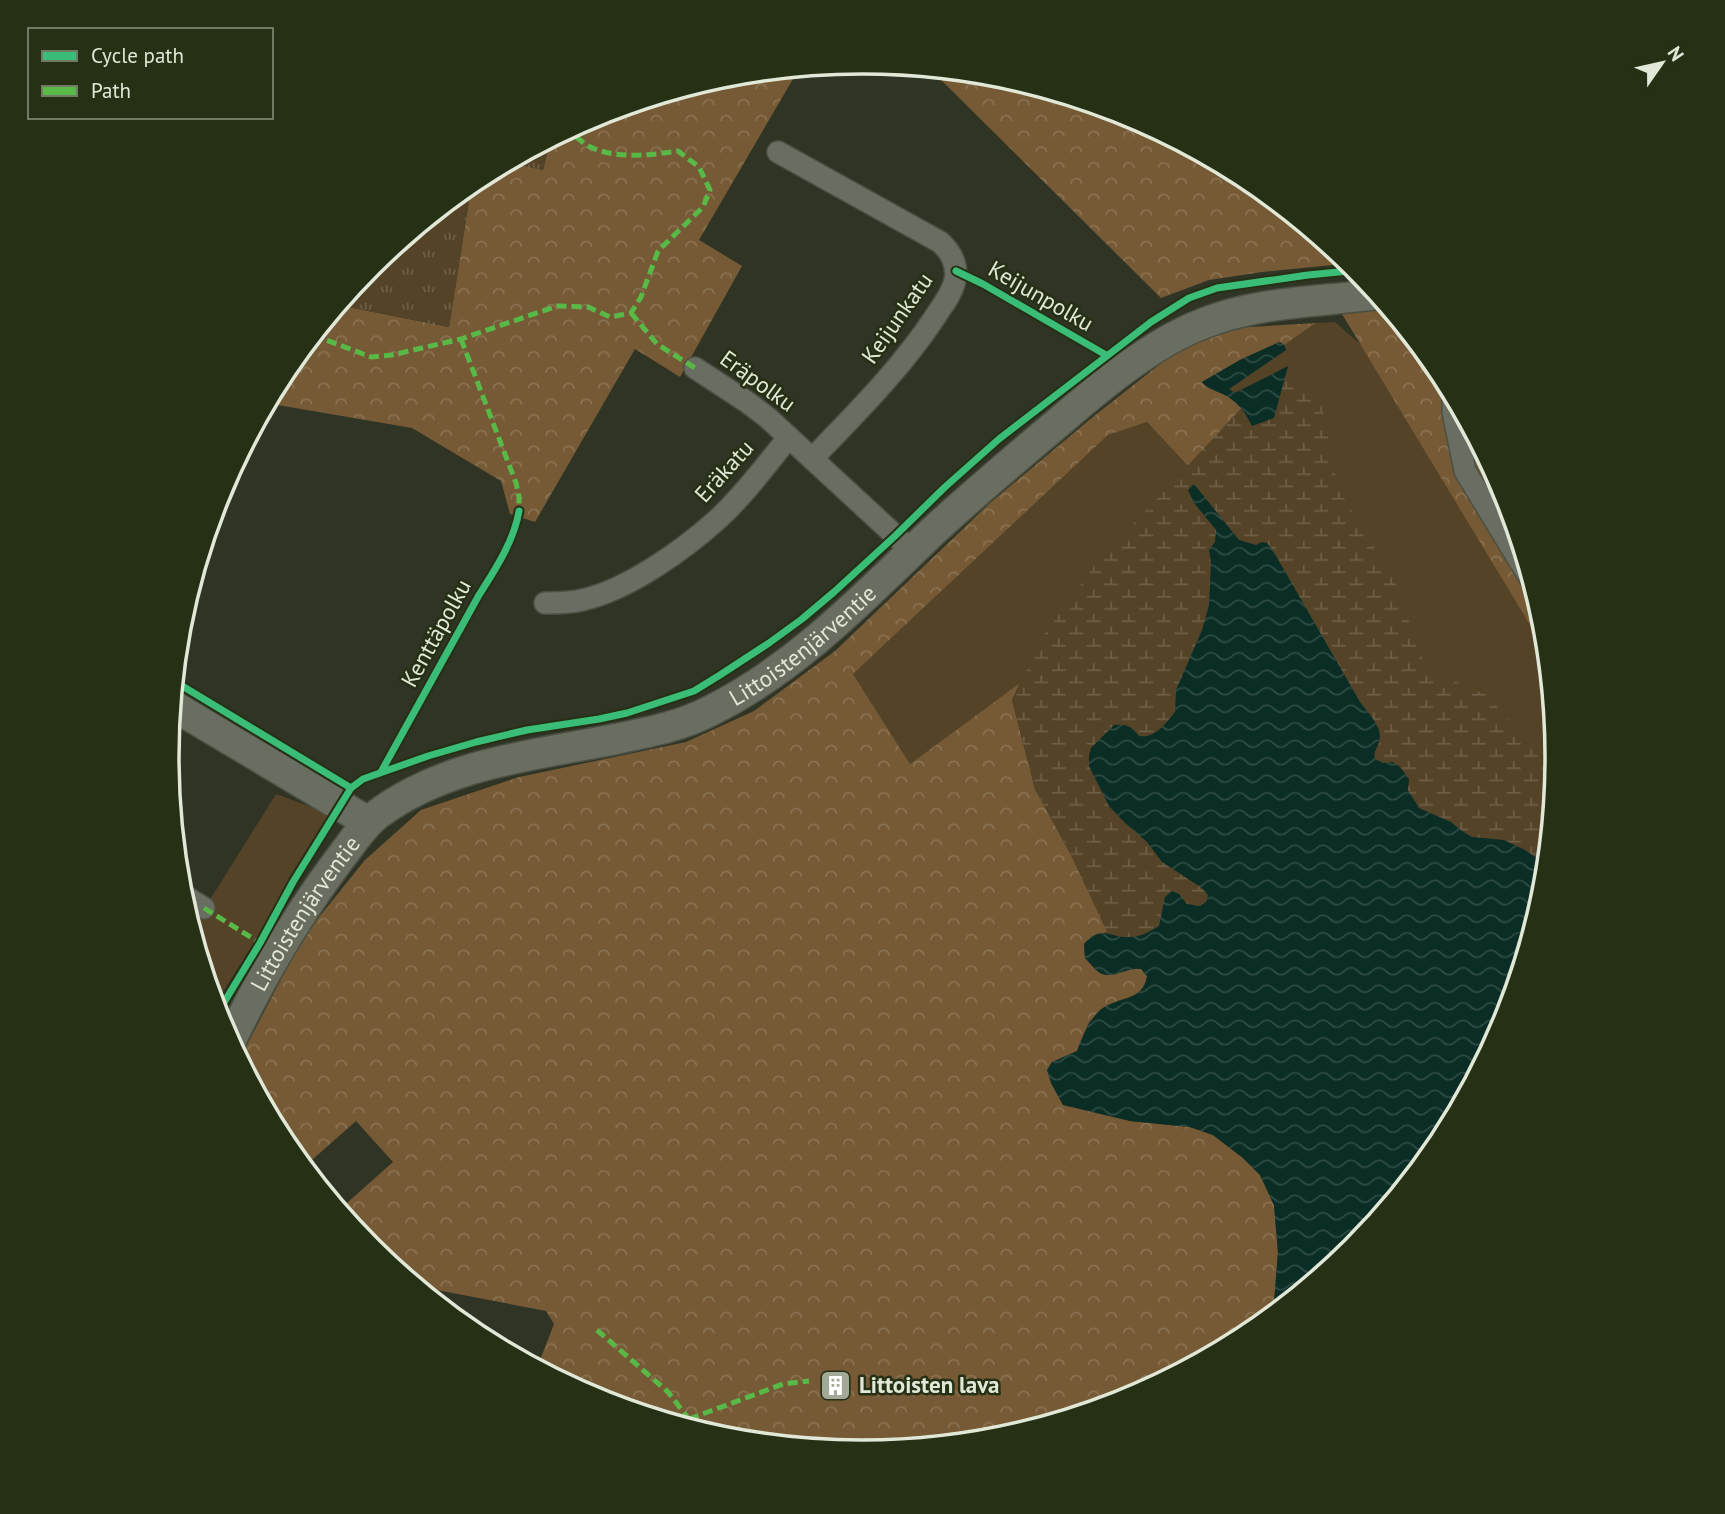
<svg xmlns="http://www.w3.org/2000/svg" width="1725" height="1514" viewBox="0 0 1725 1514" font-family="'PT Sans',sans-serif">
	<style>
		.green { fill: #554328 }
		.forest { fill: url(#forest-crowns) }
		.wetland { fill: url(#wetland-marsh) }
		.park { fill: url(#park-tufts) }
		.water { fill: url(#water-waves) }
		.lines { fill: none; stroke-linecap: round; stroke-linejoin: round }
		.street-casing { stroke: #4b5043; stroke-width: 24 }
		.secondary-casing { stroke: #4b5043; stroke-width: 33 }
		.street { stroke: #6a6e62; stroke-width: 21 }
		.secondary { stroke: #6a6e60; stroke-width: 30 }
		.quiet { stroke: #58b947; stroke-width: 5; stroke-dasharray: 10 5; stroke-linecap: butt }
		.cycleway-casing { stroke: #263015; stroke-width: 11 }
		.cycleway { stroke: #3abd76; stroke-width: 7 }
		.labels { text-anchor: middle; stroke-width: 5; stroke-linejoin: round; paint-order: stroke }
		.street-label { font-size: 23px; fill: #e1e8d7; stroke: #263015 }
		.poi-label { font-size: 23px; font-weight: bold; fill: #e1e8d7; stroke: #263015; text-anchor: start }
		.rim { fill: none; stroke: #e1e8d7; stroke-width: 3.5 }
	</style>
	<defs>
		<pattern id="forest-crowns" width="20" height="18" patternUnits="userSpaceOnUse" patternTransform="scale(1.75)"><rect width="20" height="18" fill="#765a35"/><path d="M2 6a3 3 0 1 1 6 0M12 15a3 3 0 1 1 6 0" fill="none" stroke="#897252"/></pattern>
		<pattern id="wetland-marsh" width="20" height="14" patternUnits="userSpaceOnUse" patternTransform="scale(1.75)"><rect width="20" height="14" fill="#554328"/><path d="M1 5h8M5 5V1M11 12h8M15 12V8" fill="none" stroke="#6d5e46"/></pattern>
		<pattern id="park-tufts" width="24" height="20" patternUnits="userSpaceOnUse" patternTransform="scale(1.75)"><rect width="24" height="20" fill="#554328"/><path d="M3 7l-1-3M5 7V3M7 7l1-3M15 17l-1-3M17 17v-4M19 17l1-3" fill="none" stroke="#6d5e46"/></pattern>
		<pattern id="water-waves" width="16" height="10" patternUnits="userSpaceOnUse" patternTransform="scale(1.75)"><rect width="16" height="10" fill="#0a2d25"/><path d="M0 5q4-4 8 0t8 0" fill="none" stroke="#2d4b44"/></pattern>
	</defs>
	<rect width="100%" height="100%" fill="#2f3425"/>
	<!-- green -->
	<path class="green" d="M 1335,322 L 1361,345 L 1415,417 L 1547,640 L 1558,757 L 1548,866 L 1253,445 L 1288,367 L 1234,393 L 1229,389 L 1286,350 L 1284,345 L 1316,323 Z
		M 1147,422 L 1188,466 L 1042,667 L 910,764 L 853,674 L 1108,435 Z
		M 276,794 L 330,814 L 262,930 L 214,1006 L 191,930 Z"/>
	<!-- forest -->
	<path class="forest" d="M 800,67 L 699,240 L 742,266 L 680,377 L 635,349 L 535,522 L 510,514 L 501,481 L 412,428 L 266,403 L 284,370 L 338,305 L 449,327 L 472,182 L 506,162 L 543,170 L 551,138 L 597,114 L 727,75 Z
		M 929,68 L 999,75 L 1129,114 L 1249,179 L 1352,263 L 1262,272 L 1209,280 L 1161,298 Z
		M 1389,307 L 1441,371 L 1505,491 L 1545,622 L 1545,627 L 1535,633 L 1342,314 Z
		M 1316,323 L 1284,345 L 1279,342 L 1240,360 L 1202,382 C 1211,393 1229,393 1239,404 C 1242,407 1244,411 1246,414 L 1188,466 L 1147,422 L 1108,435 L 853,674 L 910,764 L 1020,683 L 1012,700 L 1035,789 L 1070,853 L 1108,932 L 1092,936 L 1084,944 L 1085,958 L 1114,975 L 1132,968 L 1141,969 L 1147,976 L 1146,986 L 1137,995 L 1117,1001 L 1089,1022 L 1077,1051 L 1130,1121 L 1190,1127 L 1213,1135 L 1243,1158 L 1260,1175 L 1274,1205 L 1278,1252 L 1273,1316 L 1249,1336 L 1128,1400 L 998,1439 L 863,1453 L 726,1439 L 596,1400 L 537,1368 L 554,1324 L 546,1311 L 416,1286 L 370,1249 L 339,1210 L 393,1162 L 356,1121 L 304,1167 L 284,1143 L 239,1060 L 303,937 L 365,860 L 421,810 L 519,777 L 686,742 L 754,711 L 835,651 L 990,503 L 1094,416 L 1179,349 L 1234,328 Z"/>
	<!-- wetland -->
	<path class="wetland" d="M 1276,371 L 1321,398 L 1338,488 L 1394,580 L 1426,669 L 1487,695 L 1556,776 L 1545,893 L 1505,1024 L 1441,1144 L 1354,1249 L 1273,1316 L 1278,1252 L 1274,1205 L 1260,1175 L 1243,1158 L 1213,1135 L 1190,1127 L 1130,1121 L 1063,1105 L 1051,1083 L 1047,1070 L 1052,1062 L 1077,1051 C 1083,1036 1088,1022 1099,1011 C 1116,996 1143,1003 1147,976 L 1141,969 C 1127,967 1116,978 1102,974 C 1096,972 1090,963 1085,958 L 1084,944 L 1092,936 L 1107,932 L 1070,853 L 1035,789 L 1012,700 L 1044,635 L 1095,565 Z"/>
	<!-- park -->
	<path class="park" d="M 551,138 L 543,170 L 506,162 Z
		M 472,182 L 449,327 L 338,305 L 371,265 Z"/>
	<!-- water -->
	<path class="water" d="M 1280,342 L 1284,345 L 1286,350 L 1229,389 L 1235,393 L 1288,366 L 1274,418 L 1252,426 C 1244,410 1237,401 1221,393 C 1214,390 1207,388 1202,382 L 1240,360 Z
		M 1194,484 L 1239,540 L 1256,545 L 1262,542 L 1267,543 L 1272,549 L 1360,702 C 1368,713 1384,728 1379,742 C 1377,750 1373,750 1375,759 L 1383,763 L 1393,762 L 1400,767 L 1409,779 L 1408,790 L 1419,808 L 1451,822 L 1462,831 L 1472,837 L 1504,840 L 1525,850 L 1548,866 L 1545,893 L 1505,1024 L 1441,1144 L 1354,1249 L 1273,1316 L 1278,1252 L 1274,1205 L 1260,1175 L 1243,1158 L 1213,1135 L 1190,1127 L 1130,1121 L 1063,1105 L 1051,1083 L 1047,1070 L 1052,1062 L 1077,1051 C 1083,1036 1088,1022 1099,1011 C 1116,996 1143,1003 1147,976 L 1141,969 C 1127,967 1116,978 1102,974 C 1096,971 1090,963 1085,958 L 1084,944 C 1102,925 1106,936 1126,937 C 1139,938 1149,932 1159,926 L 1165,897 L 1172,891 L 1179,894 L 1187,904 L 1200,906 L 1206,902 L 1208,895 L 1202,888 L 1162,862 L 1147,842 L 1124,822 L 1109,806 L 1089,766 L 1089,756 L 1091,748 L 1114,725 C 1127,724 1131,726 1139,736 C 1155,739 1166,723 1175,712 L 1176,690 L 1202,630 L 1209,605 L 1211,562 L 1209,550 L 1215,542 L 1216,530 L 1194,503 L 1188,490 Z"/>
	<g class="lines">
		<defs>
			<path id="street" d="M 778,152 L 940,242 C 951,252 958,264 955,280 C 952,294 942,306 935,317 C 900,370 855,414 812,459
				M 695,368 L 747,402 L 768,418 L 912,551
				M 1453,393 L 1453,412 L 1465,471 L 1533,583
				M 545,603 C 557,603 570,603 582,600 C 628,590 685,549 719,518 C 745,494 766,465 789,437
				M 181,894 L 204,908"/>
			<g id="secondary">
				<path d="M 172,705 L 368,822"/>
				<path id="s1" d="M 230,1042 C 261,977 298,914 341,857 C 353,842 363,825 378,814 C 446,763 536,755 616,739 C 650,732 682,726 712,710 C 797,667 862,599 930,534 C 972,495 1016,458 1060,421 C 1102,385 1151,344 1202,324 C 1258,301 1320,302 1379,294"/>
			</g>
		</defs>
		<!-- street casing -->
		<use href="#street" class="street-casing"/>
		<!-- secondary casing -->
		<use href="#secondary" class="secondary-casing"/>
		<!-- street -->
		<use href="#street" class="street"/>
		<!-- secondary -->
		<use href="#secondary" class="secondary"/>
		<!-- quiet -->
		<path class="quiet" d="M 631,313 L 657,344 L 695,368
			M 313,335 L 371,357 L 392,355 L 461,339 L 557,306 L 588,307 L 610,317 L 631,313 L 641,297 L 658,251 L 703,207 L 710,190 L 699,167 L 678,151 C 652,155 621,159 595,149 C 585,146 576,136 568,129
			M 461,339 L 516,483 L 519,497 L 519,511
			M 204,908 L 260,943
			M 597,1330 L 668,1392 L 698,1431
			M 689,1419 L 783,1384 L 809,1381"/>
		<defs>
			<path id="cycleway" d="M 956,271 L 983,284 L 1106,355
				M 174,681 L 351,788
				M 381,772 L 479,595 C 495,570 514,541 519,511
				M 217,1014 L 260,943 L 293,882 L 351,788 L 363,779 L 428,756 L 476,742 L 527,730 L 599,719 L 627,713 L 694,691 L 720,675 L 769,643 L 802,619 L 834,592 L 895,536 L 945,487 L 999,439 L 1151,322 L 1189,298 L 1217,288 L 1308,275 L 1359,270"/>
		</defs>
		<!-- cycleway casing -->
		<use href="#cycleway" class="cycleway-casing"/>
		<!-- cycleway -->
		<use href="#cycleway" class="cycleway"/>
	</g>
	<!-- icons -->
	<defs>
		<symbol id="building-square" viewBox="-11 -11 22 22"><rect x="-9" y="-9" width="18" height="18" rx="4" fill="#a3a999" stroke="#263015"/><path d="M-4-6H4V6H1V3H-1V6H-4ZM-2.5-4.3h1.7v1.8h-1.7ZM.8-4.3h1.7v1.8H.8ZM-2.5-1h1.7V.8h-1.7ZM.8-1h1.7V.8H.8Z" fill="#fff"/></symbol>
	</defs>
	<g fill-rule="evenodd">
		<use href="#building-square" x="818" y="1368" width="35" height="35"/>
	</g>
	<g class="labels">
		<!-- street labels -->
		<g class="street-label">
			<text transform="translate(1041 296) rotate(30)" y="8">Keijunpolku</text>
			<text transform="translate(897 318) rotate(-55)" y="8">Keijunkatu</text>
			<text transform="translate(758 381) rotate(36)" y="8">Eräpolku</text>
			<text transform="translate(724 471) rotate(-48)" y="8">Eräkatu</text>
			<text transform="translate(436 633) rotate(-61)" y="8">Kenttäpolku</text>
			<text dy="8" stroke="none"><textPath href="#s1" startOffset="737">Littoistenjärventie</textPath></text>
			<text dy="8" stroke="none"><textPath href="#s1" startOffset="149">Littoistenjärventie</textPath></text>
		</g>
		<!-- poi labels -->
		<g class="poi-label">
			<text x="859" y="1393">Littoisten lava</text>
		</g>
	</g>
	<!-- crop -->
	<path d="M0 0H1725V1514H0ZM179 757a683 683 0 1 1 1366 0a683 683 0 1 1-1366 0Z" fill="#263015" fill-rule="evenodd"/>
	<path class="rim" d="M179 757a683 683 0 1 1 1366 0a683 683 0 1 1-1366 0Z"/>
	<!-- legend -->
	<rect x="28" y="28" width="245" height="91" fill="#263015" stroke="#717a63" stroke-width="2"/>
	<rect x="42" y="51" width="35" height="10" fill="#3abd76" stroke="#717a63" stroke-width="2"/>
	<text x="91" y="63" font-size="21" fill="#e1e8d7">Cycle path</text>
	<rect x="42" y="86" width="35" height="10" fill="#58b947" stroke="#717a63" stroke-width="2"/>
	<text x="91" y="98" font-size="21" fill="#e1e8d7">Path</text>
	<!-- north arrow -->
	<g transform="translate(1662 63) rotate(56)" stroke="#263015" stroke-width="5" paint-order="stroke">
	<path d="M0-5L12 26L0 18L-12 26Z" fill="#e1e8d7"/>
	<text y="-10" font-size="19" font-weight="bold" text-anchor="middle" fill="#e1e8d7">N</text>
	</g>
</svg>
